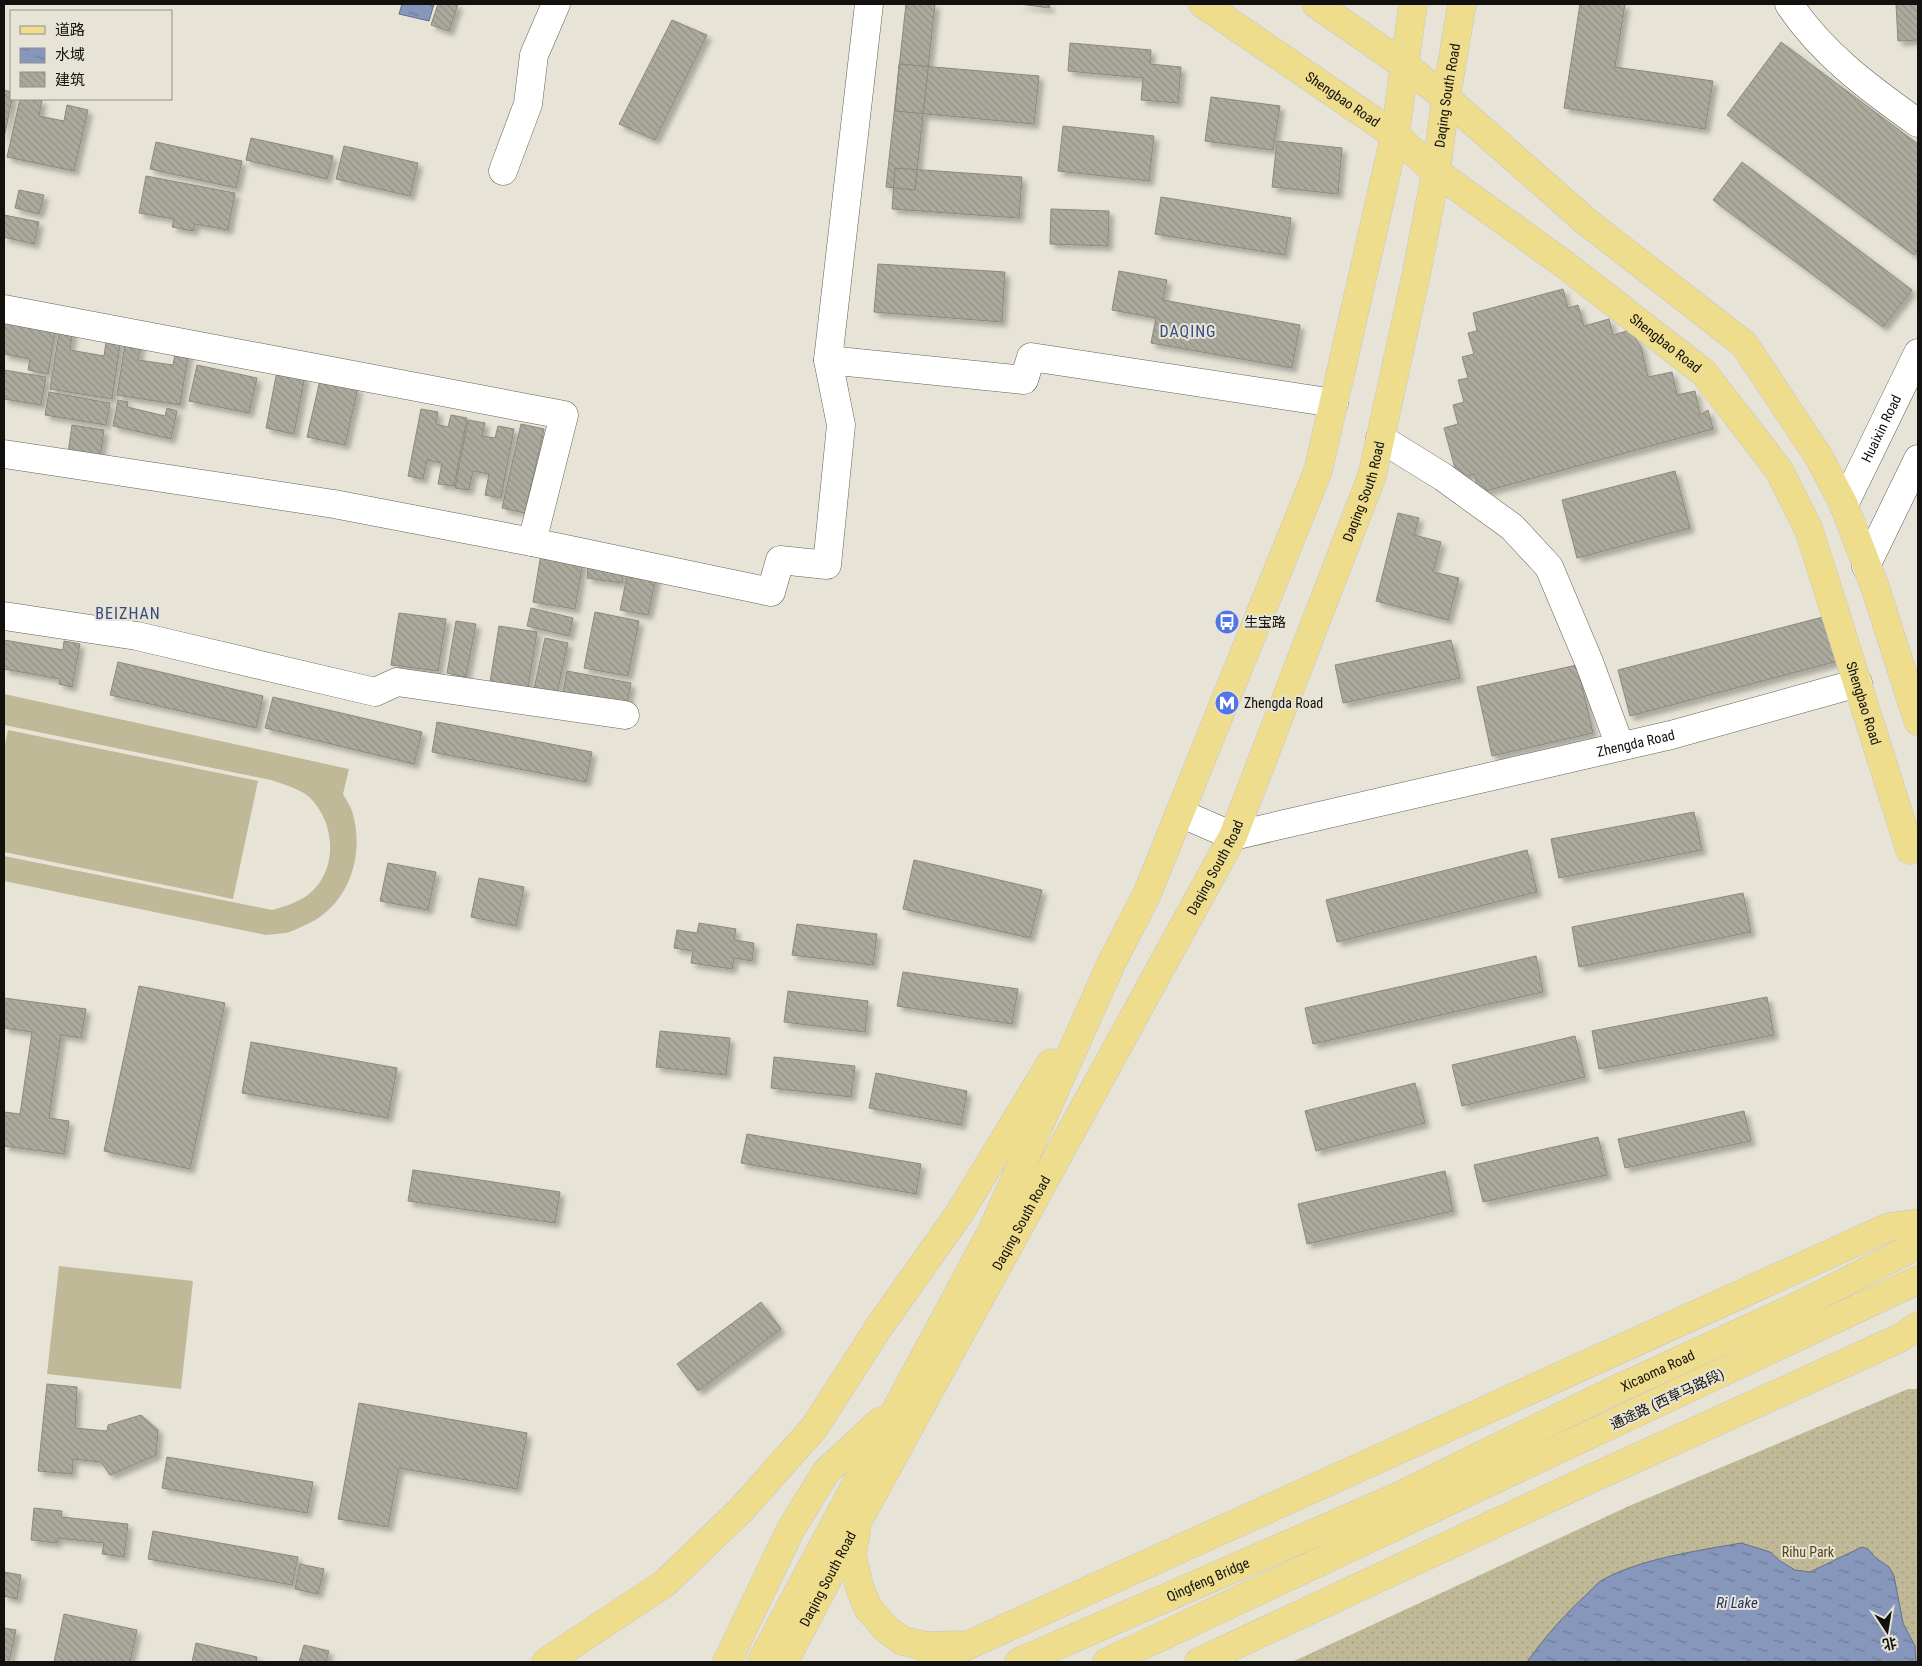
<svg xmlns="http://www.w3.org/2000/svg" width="1922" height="1666" viewBox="0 0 1922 1666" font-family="'Roboto Condensed','Noto Sans SC',sans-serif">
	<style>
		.grass { fill: url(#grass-dots) }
		.pitch { fill: #c0b998 }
		.water { fill: url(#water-ripples); stroke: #646f88 }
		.building { fill: url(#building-back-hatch); stroke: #8c897d; filter: url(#shadow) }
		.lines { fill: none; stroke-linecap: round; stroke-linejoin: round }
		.minor-casing { stroke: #636156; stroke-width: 29 }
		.major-casing { stroke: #c6c6c5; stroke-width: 29 }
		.minor { stroke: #fff; stroke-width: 28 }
		.major { stroke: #efdd8e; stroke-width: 28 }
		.labels { text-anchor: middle; stroke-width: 4; stroke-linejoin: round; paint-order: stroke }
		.street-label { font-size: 14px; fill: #12110d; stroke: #e7e4d7 }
		.poi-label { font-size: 14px; fill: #12110d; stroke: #e7e4d7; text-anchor: start }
		.park-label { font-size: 14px; fill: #534713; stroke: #e7e4d7 }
		.water-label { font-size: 15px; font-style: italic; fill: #223263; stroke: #e7e4d7 }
		.quarter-label { font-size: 16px; letter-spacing: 1px; fill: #354983; stroke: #e7e4d7 }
	</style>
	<defs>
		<pattern id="grass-dots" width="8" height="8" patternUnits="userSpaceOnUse" patternTransform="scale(1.25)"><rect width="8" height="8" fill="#c0b998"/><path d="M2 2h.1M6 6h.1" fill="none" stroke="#a49e82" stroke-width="1.8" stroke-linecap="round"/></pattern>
		<pattern id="water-ripples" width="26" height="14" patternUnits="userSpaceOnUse" patternTransform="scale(1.25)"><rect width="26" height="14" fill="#8797bc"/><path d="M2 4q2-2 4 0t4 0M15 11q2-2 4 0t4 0" fill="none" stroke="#6d7a97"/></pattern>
		<pattern id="building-back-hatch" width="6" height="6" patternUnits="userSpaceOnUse" patternTransform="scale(1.25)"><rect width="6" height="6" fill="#aca99d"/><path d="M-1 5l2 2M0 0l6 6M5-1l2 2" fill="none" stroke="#939086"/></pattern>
		<filter id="shadow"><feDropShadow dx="4.5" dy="4.5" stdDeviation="2.5" flood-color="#0004"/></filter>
	</defs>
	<rect width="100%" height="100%" fill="#e7e4d7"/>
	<!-- grass -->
	<path class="grass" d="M 1908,1389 L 1918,1389 L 1918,1662 L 1292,1662 L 1629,1506 Z"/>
	<!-- pitch -->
	<path class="pitch" d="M 4,694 L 349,769 L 343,794 C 346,800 350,805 352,811 C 366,856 348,908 303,926 C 297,929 291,932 285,933 C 279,934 272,934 266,935 L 4,881 L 4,856 L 272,910 C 284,907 295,903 305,897 C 337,876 337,828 313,801 C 303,789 285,785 271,780 L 4,725 Z
		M 8,730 L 258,781 L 233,899 L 4,852 L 4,750 Z
		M 59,1266 L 193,1281 L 181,1389 L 47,1374 Z"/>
	<!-- water -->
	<path class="water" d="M 402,4 L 434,4 L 429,21 L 399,14 Z
		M 1741,1543 L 1770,1552 L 1780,1561 L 1795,1570 L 1810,1572 L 1862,1547 L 1868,1549 L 1876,1558 L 1889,1567 L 1894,1576 L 1903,1623 L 1915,1646 L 1916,1662 L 1527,1662 C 1545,1637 1564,1615 1587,1594 C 1592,1589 1598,1582 1604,1579 C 1644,1558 1697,1551 1741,1543 Z"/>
	<!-- building -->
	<path class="building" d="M 438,4 L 458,4 L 449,31 L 431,25 Z
		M 906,4 L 935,4 L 915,190 L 886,187 Z
		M 1020,4 L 1050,4 L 1049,8 Z
		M 1580,4 L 1625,4 L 1615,67 L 1713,81 L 1705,129 L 1564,108 Z
		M 1896,4 L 1918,4 L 1918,40 L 1898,41 Z
		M 672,20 L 707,35 L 655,140 L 619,124 Z
		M 1781,42 L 1918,144 L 1918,249 L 1914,255 L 1727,115 Z
		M 1070,43 L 1151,50 L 1150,64 L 1181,67 L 1178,103 L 1141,100 L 1143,78 L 1068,71 Z
		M 899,64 L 1039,76 L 1034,124 L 895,111 Z
		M 4,90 L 11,92 L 12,99 L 4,138 Z
		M 1211,97 L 1280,106 L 1273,150 L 1205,141 Z
		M 20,99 L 42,100 L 39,116 L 64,121 L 67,105 L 88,110 L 74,171 L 7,157 Z
		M 1063,126 L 1154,136 L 1149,181 L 1058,171 Z
		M 251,138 L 333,156 L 327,179 L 246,160 Z
		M 1277,141 L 1342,148 L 1338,194 L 1272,187 Z
		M 156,142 L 242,161 L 236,188 L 150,169 Z
		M 344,146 L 418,163 L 410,196 L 336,179 Z
		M 1742,162 L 1912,290 L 1883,327 L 1713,200 Z
		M 895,168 L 1022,177 L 1019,218 L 892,209 Z
		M 146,176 L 235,193 L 228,230 L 195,224 L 193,231 L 172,227 L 174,219 L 139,213 Z
		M 19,190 L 44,195 L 39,214 L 15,208 Z
		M 1161,197 L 1291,218 L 1285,255 L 1155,234 Z
		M 1051,209 L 1109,211 L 1108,246 L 1050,244 Z
		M 4,215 L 39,222 L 34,244 L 4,237 Z
		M 878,264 L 1005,272 L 1002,322 L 874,312 Z
		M 1119,271 L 1167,280 L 1163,300 L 1300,325 L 1292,368 L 1151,343 L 1156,318 L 1112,310 Z
		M 1563,289 L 1568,308 L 1578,305 L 1584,326 L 1609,319 L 1613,335 L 1630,330 L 1641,347 L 1648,377 L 1672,372 L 1677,395 L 1695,391 L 1700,415 L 1708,410 L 1713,429 L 1479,493 L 1474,474 L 1458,479 L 1444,428 L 1458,424 L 1453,405 L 1464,402 L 1458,380 L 1468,378 L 1462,357 L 1474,354 L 1468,333 L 1477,331 L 1473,313 Z
		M 4,317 L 56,326 L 48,374 L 28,370 L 30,359 L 4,354 Z
		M 60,327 L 73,329 L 70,350 L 104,356 L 107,335 L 121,338 L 112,399 L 50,389 Z
		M 126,338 L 141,341 L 138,360 L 173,365 L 176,349 L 189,351 L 180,405 L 117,395 Z
		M 197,365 L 257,378 L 249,413 L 189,401 Z
		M 4,370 L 46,377 L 41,405 L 4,399 Z
		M 277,371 L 305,376 L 294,434 L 266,428 Z
		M 320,380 L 358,388 L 345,445 L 307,437 Z
		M 49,392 L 110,403 L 106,425 L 45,415 Z
		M 118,400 L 128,402 L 127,407 L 165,416 L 167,408 L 177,411 L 171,439 L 113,426 Z
		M 421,409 L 438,412 L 436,424 L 448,427 L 451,415 L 467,418 L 454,486 L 438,484 L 442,463 L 427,460 L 423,479 L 408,476 Z
		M 468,420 L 485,423 L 482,436 L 495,438 L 498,426 L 514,429 L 501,498 L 485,495 L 489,474 L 473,471 L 469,490 L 455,488 Z
		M 521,424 L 544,429 L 525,513 L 502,508 Z
		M 72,425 L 104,430 L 99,465 L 67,460 Z
		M 1675,471 L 1690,528 L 1577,558 L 1562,500 Z
		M 1398,513 L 1419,518 L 1414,535 L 1441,542 L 1433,572 L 1459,578 L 1448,620 L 1376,601 Z
		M 541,554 L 583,561 L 575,609 L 533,602 Z
		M 589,559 L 625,564 L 622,583 L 587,578 Z
		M 629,567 L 657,573 L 648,615 L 620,610 Z
		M 531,608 L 573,618 L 569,636 L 527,626 Z
		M 595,612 L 639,621 L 628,676 L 584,668 Z
		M 399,613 L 446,619 L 438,671 L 391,665 Z
		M 1831,615 L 1842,660 L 1630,716 L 1618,670 Z
		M 456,621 L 476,624 L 466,677 L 447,673 Z
		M 499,626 L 537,632 L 528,688 L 490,682 Z
		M 545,638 L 568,643 L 557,693 L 534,689 Z
		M 4,640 L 63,650 L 64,641 L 80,644 L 72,687 L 59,684 L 60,679 L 4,669 Z
		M 1451,640 L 1460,678 L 1343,703 L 1335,665 Z
		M 118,662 L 263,696 L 256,728 L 110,695 Z
		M 1577,665 L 1593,733 L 1492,756 L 1477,687 Z
		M 567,671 L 631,683 L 627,704 L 563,692 Z
		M 273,697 L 422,732 L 414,764 L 265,728 Z
		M 437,722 L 592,752 L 586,782 L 432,752 Z
		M 1694,812 L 1702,850 L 1559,878 L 1551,839 Z
		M 1527,850 L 1537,892 L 1337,942 L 1326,900 Z
		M 914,860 L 1042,890 L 1030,938 L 903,909 Z
		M 388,863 L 436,872 L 428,910 L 380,901 Z
		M 479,878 L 524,887 L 516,926 L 471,917 Z
		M 1743,893 L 1751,932 L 1579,967 L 1572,927 Z
		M 699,923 L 736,929 L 734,940 L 754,943 L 752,961 L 734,958 L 732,969 L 691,963 L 693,951 L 674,948 L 677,930 L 697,933 Z
		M 797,924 L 877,934 L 873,965 L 792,955 Z
		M 1536,956 L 1543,992 L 1313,1044 L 1305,1008 Z
		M 903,972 L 1018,989 L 1012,1024 L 897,1006 Z
		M 139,986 L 225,1003 L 190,1169 L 104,1151 Z
		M 788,991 L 868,1001 L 865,1032 L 784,1022 Z
		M 1767,997 L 1774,1035 L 1599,1069 L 1592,1031 Z
		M 4,998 L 86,1009 L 81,1038 L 61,1035 L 49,1118 L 69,1121 L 64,1154 L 4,1146 L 4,1112 L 20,1114 L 32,1032 L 4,1028 Z
		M 660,1031 L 730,1038 L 726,1075 L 656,1067 Z
		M 1575,1036 L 1585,1077 L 1462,1106 L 1452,1065 Z
		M 251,1042 L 397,1068 L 388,1118 L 242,1093 Z
		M 774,1057 L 855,1066 L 851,1097 L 771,1088 Z
		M 876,1073 L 967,1091 L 961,1125 L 869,1108 Z
		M 1415,1083 L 1425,1123 L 1316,1151 L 1305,1111 Z
		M 1744,1111 L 1751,1141 L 1625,1168 L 1618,1139 Z
		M 747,1134 L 921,1164 L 916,1194 L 741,1163 Z
		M 1598,1137 L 1607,1175 L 1483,1202 L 1474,1165 Z
		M 413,1170 L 560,1192 L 555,1223 L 408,1201 Z
		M 1445,1171 L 1453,1211 L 1307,1244 L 1298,1204 Z
		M 761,1302 L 781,1329 L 698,1391 L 677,1364 Z
		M 47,1384 L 77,1387 L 75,1428 L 107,1431 L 108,1425 L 141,1415 L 158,1430 L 156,1455 L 110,1475 L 101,1462 L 73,1459 L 72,1474 L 38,1471 Z
		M 359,1403 L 527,1433 L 517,1489 L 399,1468 L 388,1527 L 338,1519 Z
		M 167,1457 L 313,1482 L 307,1513 L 162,1488 Z
		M 34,1508 L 62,1511 L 61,1517 L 128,1524 L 124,1557 L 102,1554 L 104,1543 L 58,1538 L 57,1543 L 31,1540 Z
		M 153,1531 L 298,1557 L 292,1585 L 148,1559 Z
		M 300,1564 L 324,1569 L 318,1594 L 295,1589 Z
		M 4,1572 L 21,1575 L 17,1599 L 4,1596 Z
		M 64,1614 L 137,1630 L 130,1662 L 54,1662 Z
		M 4,1628 L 16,1630 L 9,1662 L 4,1662 Z
		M 196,1643 L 257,1657 L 256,1662 L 192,1662 Z
		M 304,1645 L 329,1651 L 326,1662 L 299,1662 Z"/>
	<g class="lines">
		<defs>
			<g id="minor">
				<path d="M 1789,4 C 1822,54 1870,89 1918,123"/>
				<path d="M 503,171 L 528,104 L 534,55 L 556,4"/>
				<path d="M 4,309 L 564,415 L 532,542"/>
				<path d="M 828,360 L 1024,380 L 1031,357 L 1334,403"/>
				<path d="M 1380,438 L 1443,477 L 1512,527 L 1549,567 L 1589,662 L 1620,746"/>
				<path d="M 4,454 L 334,504 L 532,542 L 771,592 L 780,560 L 827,565 L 841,425 L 828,360 L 869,4"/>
				<path id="s1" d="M 1844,505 L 1918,353"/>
				<path d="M 1866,566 L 1918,459"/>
				<path d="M 4,616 L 137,636 L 375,692 L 397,682 L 625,715"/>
				<path id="s2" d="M 1180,813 L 1233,836 L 1671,735 L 1858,683"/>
			</g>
			<g id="major">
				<path id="s3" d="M 1203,4 L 1395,135 L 1436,172 L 1564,264 L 1704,373 L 1779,470 L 1809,530 L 1910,850"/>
				<path d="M 1316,4 L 1404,65 L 1446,98 L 1588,223 L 1744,344 L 1819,457 L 1844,505 L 1875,587 L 1918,721"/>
				<path d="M 856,1532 L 852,1555 L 860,1589 L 868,1608 L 887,1630 L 903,1641 L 926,1646 L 959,1645"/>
				<path d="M 546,1662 L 664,1584 L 741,1510 L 814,1428 L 879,1327 L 959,1214 L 1051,1063"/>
				<path d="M 727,1662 L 791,1529 L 826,1472 L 881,1421"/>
				<path d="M 761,1662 L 992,1231 L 1111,964 L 1147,894 L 1318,471 L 1395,135 L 1413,4"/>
				<path id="s4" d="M 784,1662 L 859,1519 L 1233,836 L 1372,476 L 1417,271 L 1436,172 L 1446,98 L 1462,4"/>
				<path d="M 931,1662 L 1889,1227 L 1918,1223"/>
				<path id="s5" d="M 1019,1662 L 1397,1497 L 1609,1393 L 1798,1306 L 1918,1245"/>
				<path d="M 1107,1662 L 1918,1280"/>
				<path d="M 1199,1662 L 1586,1481 L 1900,1338 L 1918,1326"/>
			</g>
		</defs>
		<!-- minor casing -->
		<use href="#minor" class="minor-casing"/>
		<!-- major casing -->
		<use href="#major" class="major-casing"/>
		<!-- minor -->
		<use href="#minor" class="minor"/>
		<!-- major -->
		<use href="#major" class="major"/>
	</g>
	<!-- icons -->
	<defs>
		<symbol id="bus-disc" viewBox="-11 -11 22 22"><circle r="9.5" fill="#5175e9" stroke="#e7e4d7"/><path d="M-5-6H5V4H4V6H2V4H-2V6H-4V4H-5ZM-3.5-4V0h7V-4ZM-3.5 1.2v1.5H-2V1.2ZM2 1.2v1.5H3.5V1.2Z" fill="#fff"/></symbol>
		<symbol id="metro-disc" viewBox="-11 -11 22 22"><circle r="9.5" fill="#5175e9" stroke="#e7e4d7"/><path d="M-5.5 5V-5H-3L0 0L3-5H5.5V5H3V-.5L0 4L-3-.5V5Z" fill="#fff"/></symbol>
	</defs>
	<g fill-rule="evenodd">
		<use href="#bus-disc" x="1213" y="608" width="28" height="28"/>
		<use href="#metro-disc" x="1213" y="689" width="28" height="28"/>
	</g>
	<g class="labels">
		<!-- street labels -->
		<g class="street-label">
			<text dy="5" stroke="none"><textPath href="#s4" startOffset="1714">Daqing South Road</textPath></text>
			<text dy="5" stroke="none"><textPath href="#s3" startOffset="169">Shengbao Road</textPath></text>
			<text dy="5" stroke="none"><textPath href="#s3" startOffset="574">Shengbao Road</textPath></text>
			<text dy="5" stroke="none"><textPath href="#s1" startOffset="85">Huaixin Road</textPath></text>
			<text dy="5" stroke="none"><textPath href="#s4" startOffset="1309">Daqing South Road</textPath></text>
			<text dy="5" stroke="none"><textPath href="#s3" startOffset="994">Shengbao Road</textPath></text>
			<text dy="5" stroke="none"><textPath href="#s2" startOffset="471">Zhengda Road</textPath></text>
			<text dy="5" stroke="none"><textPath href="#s4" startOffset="904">Daqing South Road</textPath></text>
			<text dy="5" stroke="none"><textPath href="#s4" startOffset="499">Daqing South Road</textPath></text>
			<text dy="5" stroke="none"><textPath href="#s5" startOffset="702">Xicaoma Road</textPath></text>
			<text transform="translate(1667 1399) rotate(-25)" y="5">通途路 (西草马路段)</text>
			<text dy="5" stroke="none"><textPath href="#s4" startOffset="94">Daqing South Road</textPath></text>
			<text dy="5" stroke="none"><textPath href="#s5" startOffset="206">Qingfeng Bridge</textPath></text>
		</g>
		<!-- poi labels -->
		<g class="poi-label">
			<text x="1244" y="627">生宝路</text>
			<text x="1244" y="708">Zhengda Road</text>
		</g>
		<!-- park labels -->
		<g class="park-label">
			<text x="1808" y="1557">Rihu Park</text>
		</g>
		<!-- water labels -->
		<g class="water-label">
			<text x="1737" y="1608">Ri Lake</text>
		</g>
		<!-- quarter labels -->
		<g class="quarter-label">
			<text x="1188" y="337">DAQING</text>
			<text x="128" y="619">BEIZHAN</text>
		</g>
	</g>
	<!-- border -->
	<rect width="1922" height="1666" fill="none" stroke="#12110d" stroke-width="10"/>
	<!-- legend -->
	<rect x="10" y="10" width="162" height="90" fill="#e7e4d7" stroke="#929086"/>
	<rect x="20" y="26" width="25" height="8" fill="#efdd8e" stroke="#929086"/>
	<text x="55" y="35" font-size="15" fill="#12110d">道路</text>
	<rect x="20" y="48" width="25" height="15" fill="url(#water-ripples)" stroke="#929086"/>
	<text x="55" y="60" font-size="15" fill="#12110d">水域</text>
	<rect x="20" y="72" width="25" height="15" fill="url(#building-back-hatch)" stroke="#929086"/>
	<text x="55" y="85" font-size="15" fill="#12110d">建筑</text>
	<!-- north arrow -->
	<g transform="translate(1887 1631) rotate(168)" stroke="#e7e4d7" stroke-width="4" paint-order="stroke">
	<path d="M0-4L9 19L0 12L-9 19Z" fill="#12110d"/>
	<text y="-8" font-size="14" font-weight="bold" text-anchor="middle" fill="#12110d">北</text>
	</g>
</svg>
